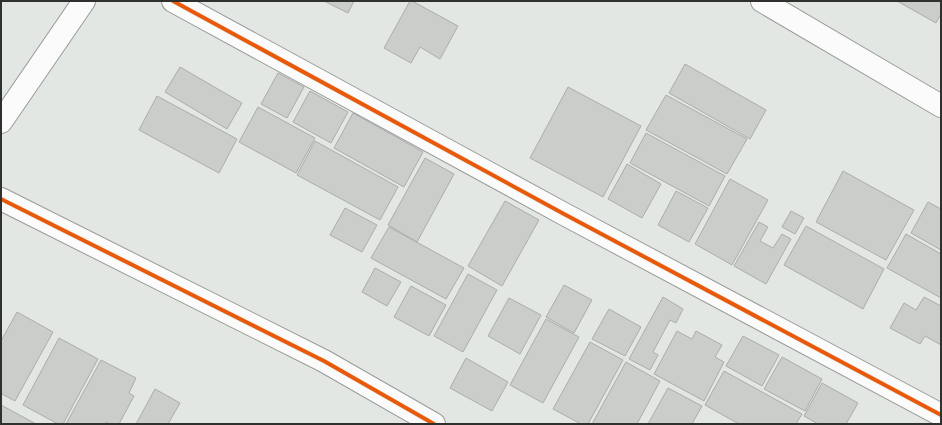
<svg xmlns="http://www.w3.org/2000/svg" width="942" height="425" viewBox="0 0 942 425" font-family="'Noto Serif',serif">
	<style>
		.building { fill: #cacdca; stroke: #aaaeab }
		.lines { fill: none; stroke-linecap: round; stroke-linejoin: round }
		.minor-casing { stroke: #989b98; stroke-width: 24 }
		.minor { stroke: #fbfbfb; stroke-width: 22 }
		.cycleway-casing { stroke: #eff6f0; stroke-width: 6 }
		.cycleway { stroke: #e8590c; stroke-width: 4 }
	</style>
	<rect width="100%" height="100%" fill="#e3e7e3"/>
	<!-- building -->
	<path class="building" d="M 324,1 L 354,1 L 348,13 Z
		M 410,1 L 412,1 L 458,26 L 440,59 L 420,47 L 411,63 L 384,48 Z
		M 897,1 L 941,1 L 941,14 L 936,23 Z
		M 685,64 L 766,110 L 750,139 L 669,93 Z
		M 180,67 L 242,103 L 227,129 L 165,92 Z
		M 278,73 L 304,87 L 287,118 L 261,104 Z
		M 568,87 L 641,126 L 603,197 L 530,158 Z
		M 310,91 L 348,112 L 331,143 L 293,122 Z
		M 666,95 L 747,139 L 727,174 L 646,130 Z
		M 157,96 L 237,139 L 219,173 L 139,130 Z
		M 258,107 L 315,138 L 296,173 L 239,142 Z
		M 353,113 L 423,152 L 404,187 L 334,148 Z
		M 646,133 L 725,176 L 709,206 L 630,163 Z
		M 315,141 L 398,187 L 380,220 L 297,175 Z
		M 425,158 L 454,174 L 417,242 L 388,225 Z
		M 627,164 L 661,184 L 642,218 L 608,199 Z
		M 843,171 L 914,210 L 886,260 L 816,222 Z
		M 730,179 L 768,200 L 732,265 L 695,244 Z
		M 676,191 L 708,208 L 689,242 L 658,225 Z
		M 505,201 L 539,220 L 502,286 L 468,266 Z
		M 928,202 L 941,209 L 941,250 L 911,233 Z
		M 345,208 L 377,225 L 362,252 L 330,235 Z
		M 791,211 L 804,218 L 795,234 L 782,227 Z
		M 759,222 L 768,227 L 760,241 L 773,248 L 782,234 L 791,239 L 766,284 L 734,266 Z
		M 806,226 L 884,269 L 863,309 L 784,265 Z
		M 389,227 L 464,268 L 446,299 L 371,258 Z
		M 906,234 L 941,254 L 941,298 L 887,268 Z
		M 375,268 L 401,282 L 387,306 L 362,292 Z
		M 468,274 L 497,290 L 463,352 L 434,336 Z
		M 564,285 L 592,300 L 574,333 L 546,317 Z
		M 411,286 L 446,305 L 429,336 L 394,317 Z
		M 663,297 L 683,309 L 676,323 L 670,320 L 653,352 L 658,355 L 650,370 L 629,359 Z
		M 924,297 L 941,306 L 941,345 L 925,336 L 920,344 L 890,328 L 904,303 L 916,310 Z
		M 509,298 L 541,315 L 520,354 L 488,336 Z
		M 609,309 L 641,327 L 625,356 L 592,339 Z
		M 17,312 L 53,332 L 15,401 L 2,394 L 1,395 L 1,341 Z
		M 546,319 L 579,337 L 543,403 L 510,385 Z
		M 677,331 L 692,339 L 696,331 L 722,345 L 715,357 L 724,362 L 704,401 L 654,374 Z
		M 743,336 L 779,355 L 762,386 L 726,366 Z
		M 59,338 L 98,359 L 63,424 L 58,424 L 23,405 Z
		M 590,342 L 623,360 L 588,424 L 581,424 L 553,409 Z
		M 782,357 L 822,379 L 805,411 L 764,389 Z
		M 466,358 L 508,382 L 492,411 L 450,388 Z
		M 101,360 L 136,378 L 129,393 L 134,396 L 119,424 L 110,424 L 106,422 L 105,424 L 66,424 Z
		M 626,362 L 660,381 L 637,424 L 592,424 Z
		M 724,371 L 802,414 L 796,424 L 739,424 L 705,405 Z
		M 822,383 L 858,403 L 846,424 L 818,424 L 804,416 Z
		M 668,388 L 702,406 L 692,424 L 648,424 Z
		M 155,389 L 180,403 L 168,424 L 136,424 Z
		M 1,405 L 36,424 L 1,424 Z"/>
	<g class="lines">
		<defs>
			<path id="minor" d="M 173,1 L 564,214 L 941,415
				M 762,1 L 941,106
				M 1,122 L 84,1
				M 1,199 L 324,361 L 434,424"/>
		</defs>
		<!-- minor casing -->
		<use href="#minor" class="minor-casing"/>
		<!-- minor -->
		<use href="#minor" class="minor"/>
		<defs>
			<path id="cycleway" d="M 173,1 L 564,214 L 941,415
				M 1,199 L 324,361 L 434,424"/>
		</defs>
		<!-- cycleway casing -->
		<use href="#cycleway" class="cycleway-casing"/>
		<!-- cycleway -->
		<use href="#cycleway" class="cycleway"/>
	</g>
	<!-- border -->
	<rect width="942" height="425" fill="none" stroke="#2e312e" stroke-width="4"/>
</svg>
